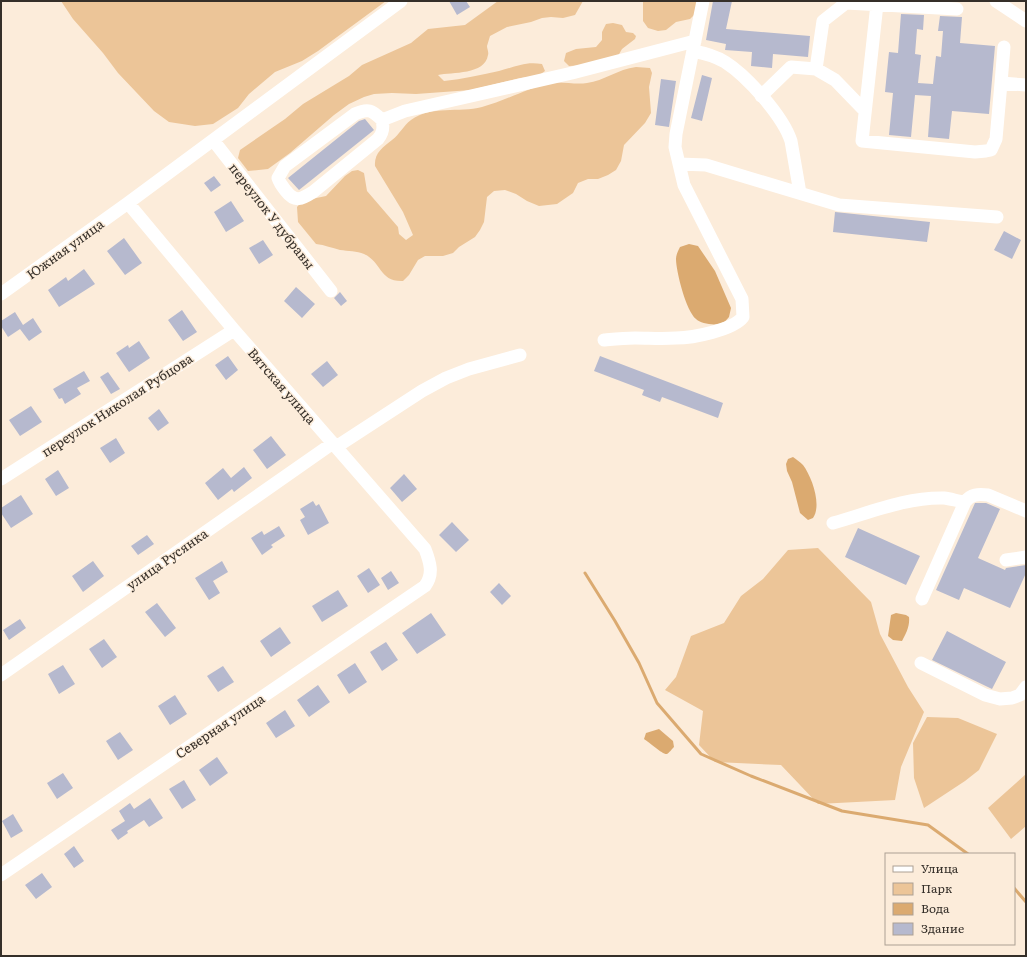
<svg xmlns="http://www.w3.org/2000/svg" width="1027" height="957" viewBox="0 0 1027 957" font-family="Literata,serif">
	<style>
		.green { fill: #ecc598 }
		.water { fill: #dbaa70 }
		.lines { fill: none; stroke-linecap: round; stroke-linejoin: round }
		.stream { stroke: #dbaa70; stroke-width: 3 }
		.building { fill: #b6b9ce }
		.minor { stroke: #fff; stroke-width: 13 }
		.labels { text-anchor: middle; stroke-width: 3; stroke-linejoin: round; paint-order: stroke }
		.street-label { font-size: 13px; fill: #352f29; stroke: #fcecda }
	</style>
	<rect width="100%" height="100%" fill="#fcecda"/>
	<!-- green -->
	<path class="green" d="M 61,1 L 386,1 L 318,51 L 302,61 L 275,72 L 249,94 L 238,108 L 213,124 L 195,126 L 169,122 L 154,111 L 118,73 L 103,53 L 73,19 Z
		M 498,1 L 583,1 L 575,15 L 563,18 L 551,17 L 542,18 L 531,22 L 507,27 L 490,36 C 489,39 488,43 487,46 C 487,49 489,52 488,55 C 485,75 452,72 438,75 L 444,81 C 463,79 480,75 499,71 C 515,67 525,61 542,64 L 545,71 L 538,76 L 520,78 L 471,90 L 416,94 L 392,93 L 374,94 L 364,97 L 349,104 L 334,115 L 290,153 L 268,169 L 248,171 L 238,158 L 240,150 L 285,119 L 303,104 L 349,76 L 362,65 L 411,43 L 428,29 L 465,25 Z
		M 643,1 L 700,1 L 697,12 L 690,19 L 676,22 L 666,30 L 658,31 L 648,28 L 643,21 Z
		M 613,23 L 622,25 L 626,32 L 633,33 L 636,36 L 635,39 L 622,49 L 618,56 L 589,65 L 569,66 L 564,61 L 566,53 L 576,49 L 596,47 L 602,40 L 602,32 L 606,24 Z
		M 636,67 L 650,68 L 652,73 L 649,87 L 651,113 L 645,123 L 624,145 L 621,161 L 616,170 L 608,175 L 598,179 L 588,179 L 578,183 L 573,193 L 557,204 L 539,206 L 527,201 L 516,194 L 505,190 L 494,191 L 487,197 L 484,222 L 480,230 L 475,237 L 459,247 L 453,253 L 443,256 L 425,256 L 418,260 L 409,275 L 403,281 C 379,282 382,262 364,254 C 357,251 348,251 340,250 C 332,248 325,245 316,244 L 298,222 L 297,207 L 302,201 L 326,196 L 345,176 L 352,171 L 358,170 L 364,173 L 367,191 L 398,227 L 399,234 L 406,240 L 413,235 L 403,212 L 375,166 C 374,153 383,147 392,140 C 400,134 403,126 411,120 C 431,105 459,113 482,107 C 505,101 527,88 551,83 C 562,81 575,85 587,83 C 604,81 618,69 636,67 Z
		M 818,548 L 871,602 L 880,634 L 908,687 L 924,712 L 901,767 L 895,800 L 818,804 L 781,765 L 715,762 L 699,745 L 703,711 L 665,690 L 676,677 L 691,636 L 724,623 L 741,596 L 763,579 L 788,550 Z
		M 927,717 L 958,718 L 997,734 L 979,770 L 965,781 L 924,808 L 914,778 L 913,743 Z
		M 1026,774 L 1026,826 L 1011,839 L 988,808 Z"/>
	<!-- water -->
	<path class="water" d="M 689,244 L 698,246 L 715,271 L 731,308 L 729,317 C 727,319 725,322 722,323 C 716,326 701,324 696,319 C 686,311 676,271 676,259 C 676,255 678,251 680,247 Z
		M 793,457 C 796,459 800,462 803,465 C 812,477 822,505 813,518 L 808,520 L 800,513 L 792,482 L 787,471 L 786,464 L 788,459 Z
		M 896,613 L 906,615 L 909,617 C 910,626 906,634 902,641 L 893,640 L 888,636 L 891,615 Z
		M 659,729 L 673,741 L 674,747 C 672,749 669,753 667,754 C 663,755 649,742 644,739 L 646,733 Z"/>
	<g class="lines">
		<!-- stream -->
		<path class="stream" d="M 585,573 L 615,621 L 639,663 L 657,703 L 701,754 L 751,776 L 842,811 L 928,825 L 968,854
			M 1014,888 L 1026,902"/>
	</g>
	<!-- building -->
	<path class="building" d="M 449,1 L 466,1 L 470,7 L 457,15 Z
		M 713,1 L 732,1 L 726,29 L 810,36 L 808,57 L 773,54 L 772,68 L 751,66 L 752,52 L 725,50 L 726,44 L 706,40 Z
		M 901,14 L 924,15 L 923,30 L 917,29 L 915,54 L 921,55 L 918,83 L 933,84 L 936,56 L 941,57 L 943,31 L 938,31 L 940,16 L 962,17 L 960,43 L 995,46 L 989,114 L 952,111 L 949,139 L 928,137 L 931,96 L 915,95 L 911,137 L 889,135 L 893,93 L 885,92 L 889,52 L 898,53 Z
		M 702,75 L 712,78 L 702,121 L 691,118 Z
		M 661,79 L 676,81 L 669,127 L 655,125 Z
		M 365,119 L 374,130 L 299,190 L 288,178 L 359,121 Z
		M 214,176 L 221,185 L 211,192 L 204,183 Z
		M 231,201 L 244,221 L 226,232 L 214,212 Z
		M 835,212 L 930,222 L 927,242 L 833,232 Z
		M 1004,231 L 1021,240 L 1012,259 L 994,250 Z
		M 124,238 L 142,263 L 125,275 L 107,251 Z
		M 263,240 L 273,255 L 259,264 L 249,248 Z
		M 84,269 L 95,284 L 59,307 L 48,290 L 66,277 L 68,281 Z
		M 296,287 L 315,304 L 302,318 L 284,301 Z
		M 340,292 L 347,301 L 341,306 L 334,298 Z
		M 182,310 L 197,332 L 183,341 L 168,320 Z
		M 15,312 L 23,325 L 33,318 L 42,332 L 29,341 L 20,329 L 8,337 L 1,326 L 1,321 Z
		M 139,341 L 150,358 L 129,372 L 116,353 L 128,345 L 129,348 Z
		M 228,356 L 238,370 L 226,380 L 215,365 Z
		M 600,356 L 723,403 L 718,418 L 662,397 L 660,402 L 642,395 L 644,390 L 594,371 Z
		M 327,361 L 338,375 L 323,387 L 311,374 Z
		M 84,371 L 90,381 L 77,388 L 81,394 L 65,404 L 62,398 L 59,399 L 53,389 Z
		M 108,372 L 120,389 L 111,394 L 100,377 Z
		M 31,406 L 42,422 L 20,436 L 9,420 Z
		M 159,409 L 169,423 L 158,431 L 148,418 Z
		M 271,436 L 286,455 L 267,469 L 253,450 Z
		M 116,438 L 125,453 L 110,463 L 100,448 Z
		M 244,467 L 252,478 L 234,492 L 232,489 L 218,500 L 205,483 L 223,468 L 231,478 Z
		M 58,470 L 69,488 L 56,496 L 45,479 Z
		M 404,474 L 417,489 L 402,502 L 390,488 Z
		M 21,495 L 33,514 L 11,528 L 1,513 L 1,508 Z
		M 313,501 L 316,506 L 319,504 L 329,523 L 308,535 L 300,520 L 305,517 L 300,509 Z
		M 975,503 L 986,503 L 1000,509 L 978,558 L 1005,570 L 1006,568 L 1026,565 L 1026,573 L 1010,608 L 964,588 L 959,600 L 936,590 Z
		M 452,522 L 469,540 L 456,552 L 439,535 Z
		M 279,526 L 285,536 L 271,545 L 273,547 L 262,555 L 251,538 L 262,531 L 264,535 Z
		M 858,528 L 920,556 L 906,585 L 845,557 Z
		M 147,535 L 154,544 L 138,555 L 131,546 Z
		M 93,561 L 104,576 L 83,592 L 72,576 Z
		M 222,561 L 228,572 L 213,581 L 220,593 L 209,600 L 195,578 Z
		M 369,568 L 380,585 L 368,593 L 357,576 Z
		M 391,571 L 399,583 L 388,590 L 381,578 Z
		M 499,583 L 511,596 L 502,605 L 490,592 Z
		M 338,590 L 348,606 L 322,622 L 312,606 Z
		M 157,603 L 176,628 L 165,637 L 145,612 Z
		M 431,613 L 446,635 L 417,654 L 402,633 Z
		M 20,619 L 26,628 L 9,640 L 3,630 Z
		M 280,627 L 291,643 L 271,657 L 260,641 Z
		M 947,631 L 1006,662 L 992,689 L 932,660 Z
		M 104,639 L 117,657 L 102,668 L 89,649 Z
		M 386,642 L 398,660 L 382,671 L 370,652 Z
		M 355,663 L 367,682 L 349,694 L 337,675 Z
		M 63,665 L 75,684 L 59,694 L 48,674 Z
		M 223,666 L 234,682 L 218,692 L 207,676 Z
		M 318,685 L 330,702 L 309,717 L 297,700 Z
		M 175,695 L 187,714 L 170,725 L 158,706 Z
		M 285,710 L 295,726 L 276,738 L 266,723 Z
		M 120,732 L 133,750 L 118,760 L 106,741 Z
		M 217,757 L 228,773 L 210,786 L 199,770 Z
		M 63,773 L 73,788 L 57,799 L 47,783 Z
		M 184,780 L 196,800 L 182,809 L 169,789 Z
		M 150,798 L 163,818 L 149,827 L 144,820 L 127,831 L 128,833 L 118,840 L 111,830 L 125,821 L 119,811 L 130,803 L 134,809 Z
		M 13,814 L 23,831 L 11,838 L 2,821 Z
		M 74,846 L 84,861 L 74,868 L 64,854 Z
		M 42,873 L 52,887 L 36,899 L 25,885 Z"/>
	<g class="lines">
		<!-- minor -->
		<path class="minor" d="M 996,1 L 1026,21
			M 877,4 L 862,141 L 975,152 L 986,151 L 991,150 L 996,139 L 1001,83 L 1026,85
			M 693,51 C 704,53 715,56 725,62 C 747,76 783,116 791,141 L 800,193
			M 1001,83 L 1004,47
			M 761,96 L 791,67 L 816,69
			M 865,111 L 835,80 L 816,69 L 823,21 L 846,3 L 957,9
			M 382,120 C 372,110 368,108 355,114 L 285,166 L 278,178 C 280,184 282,186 286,191 C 295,203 302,199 313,192 L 378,139 C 383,133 384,128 382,120 L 405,111 L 572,73 L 695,41
			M 213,140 L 331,291
			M 679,164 L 706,165 L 839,205 L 997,217
			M 1,294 L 128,203 L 401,1
			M 604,340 C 615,339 625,338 635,338 C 649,338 662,339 676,338 C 693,338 733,330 743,317 L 742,299 L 684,185 L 675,147 L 676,134 L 703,1
			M 336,447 L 422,391 L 446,378 L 469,369 L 520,355
			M 1,479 L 234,330
			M 833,523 C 869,513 906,497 944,498 C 951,499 958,501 965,502
			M 1006,560 L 1026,557
			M 922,599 L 965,502 C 971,494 978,494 988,495 L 1026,511
			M 921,663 L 985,695 L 1000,699 L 1012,698 L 1020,695 L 1026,687
			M 1,675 L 333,443
			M 1,875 L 425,586 C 434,574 430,562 425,549 L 234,330 L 128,203"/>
	</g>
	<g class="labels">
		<!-- street labels -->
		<g class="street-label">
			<text transform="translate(272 216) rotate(52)" y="5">переулок У дубравы</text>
			<text transform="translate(65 249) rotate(-36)" y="5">Южная улица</text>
			<text transform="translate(282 386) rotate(49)" y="5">Вятская улица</text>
			<text transform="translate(117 405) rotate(-33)" y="5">переулок Николая Рубцова</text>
			<text transform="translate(167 559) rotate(-35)" y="5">улица Русянка</text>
			<text transform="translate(220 726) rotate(-34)" y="5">Северная улица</text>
		</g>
	</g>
	<!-- border -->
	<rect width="1027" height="957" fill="none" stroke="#352f29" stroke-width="4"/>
	<!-- legend -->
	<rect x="885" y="853" width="130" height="92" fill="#fcecda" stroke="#aca093"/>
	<rect x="893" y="866" width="20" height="6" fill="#ffffff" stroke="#aca093"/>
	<text x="921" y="873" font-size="12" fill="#352f29">Улица</text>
	<rect x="893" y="883" width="20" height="12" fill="#ecc598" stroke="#aca093"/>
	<text x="921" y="893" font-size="12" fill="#352f29">Парк</text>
	<rect x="893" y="903" width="20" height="12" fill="#dbaa70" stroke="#aca093"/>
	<text x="921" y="913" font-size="12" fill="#352f29">Вода</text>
	<rect x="893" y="923" width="20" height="12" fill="#b6b9ce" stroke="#aca093"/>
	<text x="921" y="933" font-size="12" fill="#352f29">Здание</text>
</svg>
